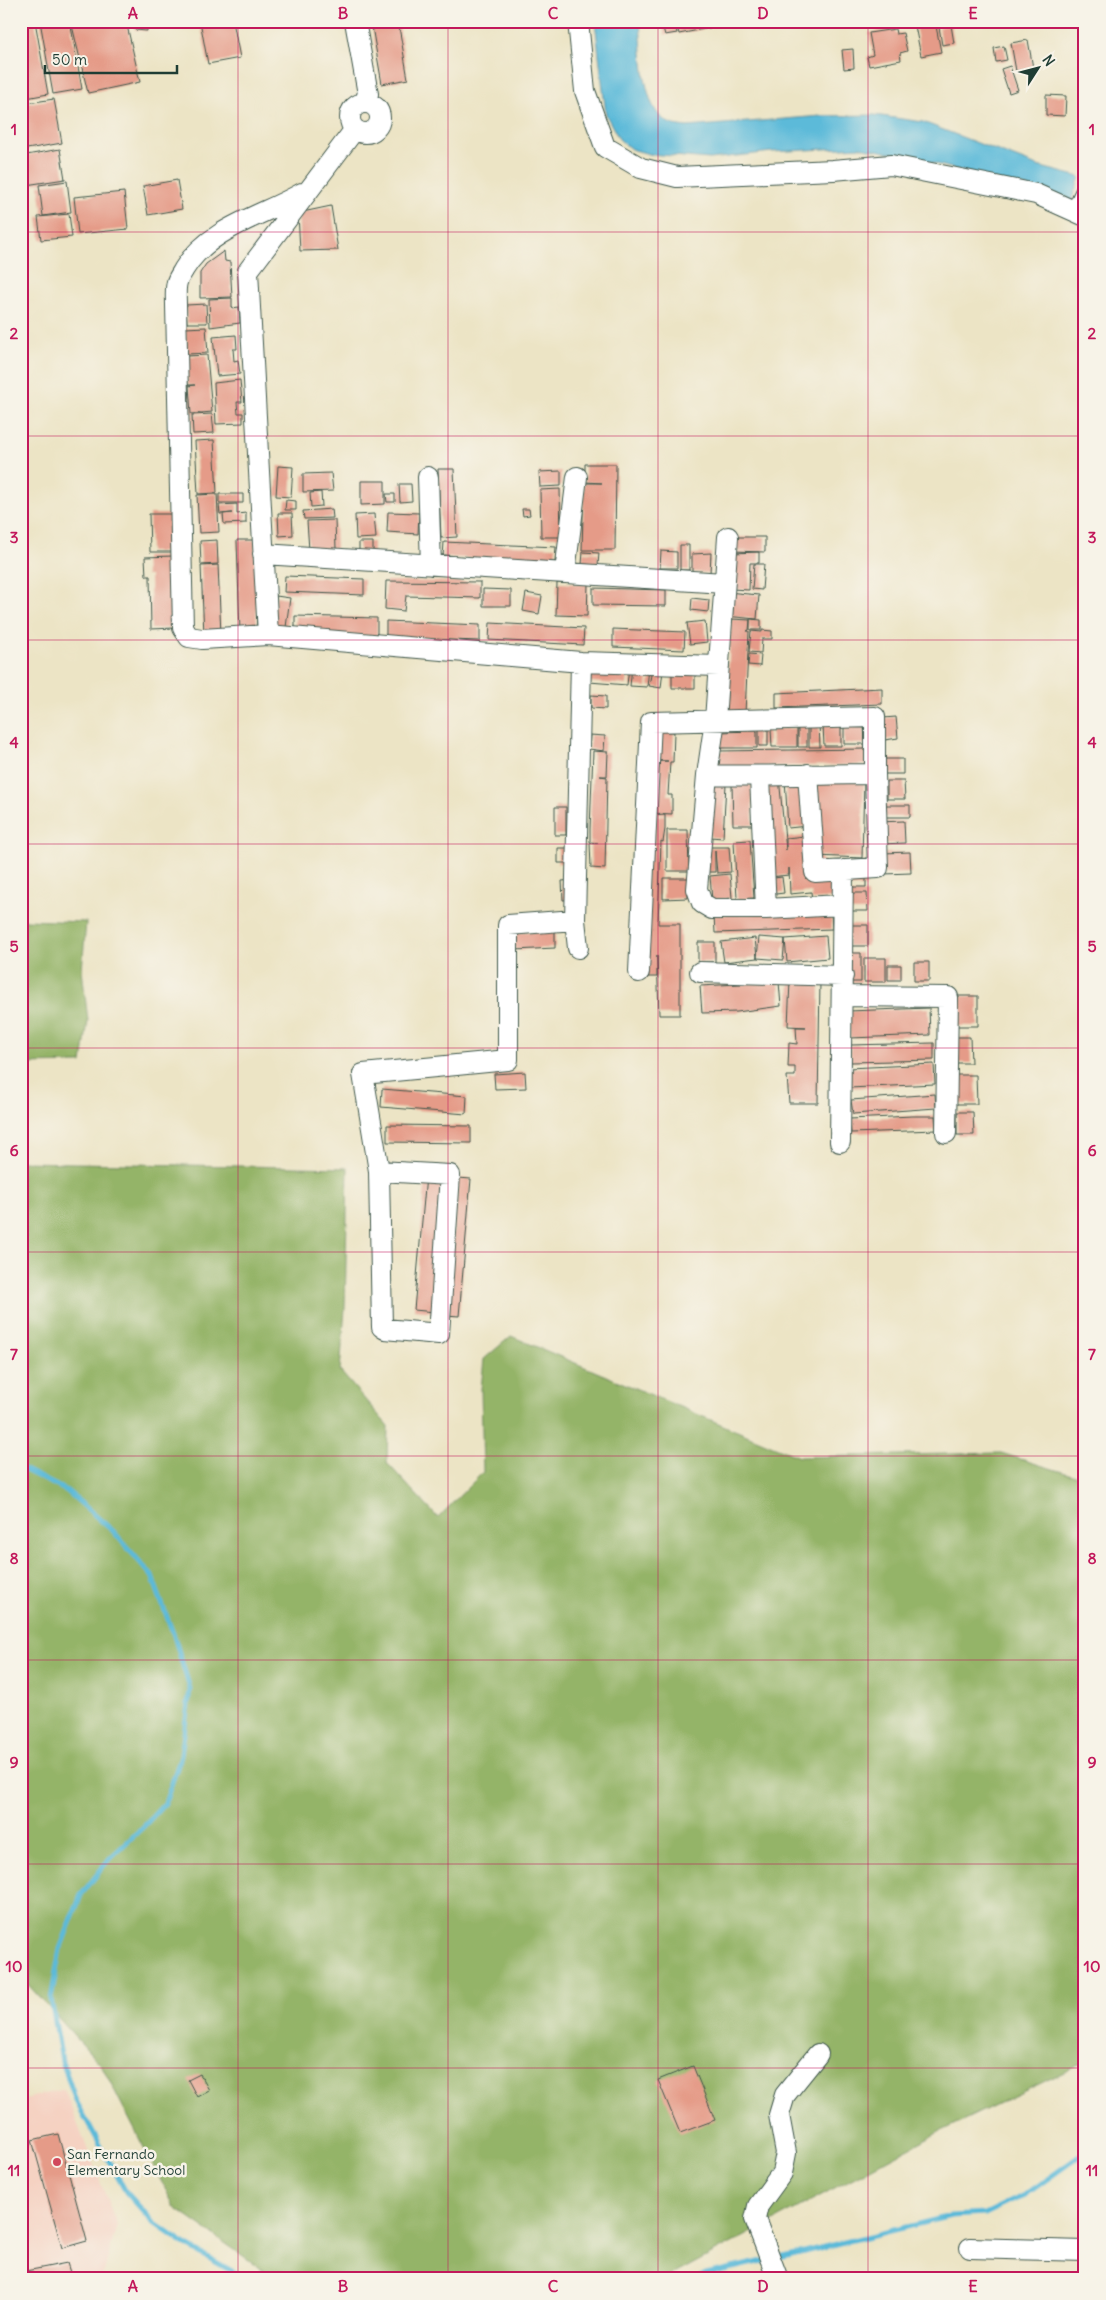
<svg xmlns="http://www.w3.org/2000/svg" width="1106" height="2300" viewBox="0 0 1106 2300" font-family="Delius,sans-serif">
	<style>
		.built { fill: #f5d2c2 }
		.forest { fill: #94b468; stroke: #5a784e }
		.water { fill: #5bbad9; stroke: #3d7c86 }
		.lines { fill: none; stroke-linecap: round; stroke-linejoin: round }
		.stream { stroke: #5bbad9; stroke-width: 5 }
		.building { fill: #e59b88 }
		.street-casing { stroke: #3e564a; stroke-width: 22 }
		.street { stroke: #fff; stroke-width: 20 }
		.grid { fill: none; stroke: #c2185b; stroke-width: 1; stroke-opacity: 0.55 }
		.poi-dot { fill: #d1495b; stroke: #f7f3e8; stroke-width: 2 }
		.labels { text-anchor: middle; stroke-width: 5; stroke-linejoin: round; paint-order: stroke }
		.poi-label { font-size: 14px; fill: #1f3d34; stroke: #f7f3e8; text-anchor: start }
		.neatline { fill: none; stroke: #c2185b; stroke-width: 2 }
		.grid-label { font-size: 16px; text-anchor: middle; font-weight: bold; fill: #c2185b }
	</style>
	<rect width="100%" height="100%" fill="#f7f3e8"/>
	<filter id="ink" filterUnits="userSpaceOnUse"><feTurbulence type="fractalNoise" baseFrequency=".02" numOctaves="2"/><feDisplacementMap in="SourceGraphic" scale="10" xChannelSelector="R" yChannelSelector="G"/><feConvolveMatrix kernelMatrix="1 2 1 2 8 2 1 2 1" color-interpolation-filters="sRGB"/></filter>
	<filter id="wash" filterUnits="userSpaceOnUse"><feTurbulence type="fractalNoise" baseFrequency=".0096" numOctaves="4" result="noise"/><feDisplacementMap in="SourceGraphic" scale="20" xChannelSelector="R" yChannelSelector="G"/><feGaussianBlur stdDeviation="1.12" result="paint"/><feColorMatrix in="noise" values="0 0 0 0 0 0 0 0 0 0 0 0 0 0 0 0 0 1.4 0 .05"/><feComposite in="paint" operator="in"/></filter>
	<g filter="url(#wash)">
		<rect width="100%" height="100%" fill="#ece4c5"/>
		<!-- built -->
		<path class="built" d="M 64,2089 L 117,2225 L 102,2279 L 21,2279 L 21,2100 Z"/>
		<!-- forest -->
		<path class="forest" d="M 25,920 L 86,922 L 82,970 L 88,1021 L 82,1063 L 21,1064 L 21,928 Z
			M 21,1162 L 348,1168 L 345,1309 L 340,1371 L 388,1426 L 387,1463 L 438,1518 L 483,1472 L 481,1389 L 484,1359 L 511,1336 L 799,1457 L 1001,1453 L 1085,1479 L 1085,2062 L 941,2131 L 665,2279 L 276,2279 L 175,2208 L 102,2066 L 21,1977 Z"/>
		<!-- water -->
		<path class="water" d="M 595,21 L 640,21 C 642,46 642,102 662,118 C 669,125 678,126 687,127 L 821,116 L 874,115 L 923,122 L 1037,166 L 1080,177 L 1070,204 L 1067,197 L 984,177 L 903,155 L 859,147 L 772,152 L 710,159 L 649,154 L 631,149 L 619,139 L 606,115 Z"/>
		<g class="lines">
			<!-- stream -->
			<path class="stream" d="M 21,1468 L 67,1491 L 113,1531 L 152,1576 L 174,1636 L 190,1689 L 181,1756 L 165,1803 L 143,1827 L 109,1859 L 81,1895 L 60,1949 L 51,1999 L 62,2061 L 76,2101 L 126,2192 L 154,2223 L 184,2244 L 246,2279
				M 775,2259 L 951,2216 L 985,2214 L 1025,2195 L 1085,2152
				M 697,2279 L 706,2274 L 767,2260"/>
		</g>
		<g id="blocks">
			<!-- building -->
			<path class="building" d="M 35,21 L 48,94 L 21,99 L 21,24 Z
				M 40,21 L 70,21 L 82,89 L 53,94 Z
				M 71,21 L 126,21 L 140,82 L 88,93 Z
				M 136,21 L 147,21 L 147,31 L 135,30 Z
				M 200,21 L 233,21 L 240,58 L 208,64 Z
				M 371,21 L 398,21 L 408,79 L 382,84 Z
				M 648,21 L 659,21 L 660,24 L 649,25 Z
				M 661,21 L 674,21 L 677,33 L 665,35 Z
				M 676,21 L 718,21 L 719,26 L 679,34 Z
				M 720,21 L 739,21 L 739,22 L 722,26 Z
				M 914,21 L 935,21 L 941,52 L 921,56 Z
				M 951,25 L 954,43 L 942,45 L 939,27 Z
				M 895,29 L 896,34 L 903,33 L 907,51 L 900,53 L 901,60 L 869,66 L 867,57 L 873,55 L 869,33 Z
				M 1028,40 L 1033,68 L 1016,71 L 1011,43 Z
				M 1004,46 L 1007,60 L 996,62 L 994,48 Z
				M 853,49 L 854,68 L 844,69 L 842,50 Z
				M 1010,66 L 1018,90 L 1009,93 L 1001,69 Z
				M 1046,95 L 1066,96 L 1065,116 L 1046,115 Z
				M 54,99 L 62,143 L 21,150 L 21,104 Z
				M 60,149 L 65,179 L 26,185 L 21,156 Z
				M 177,180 L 182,209 L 148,215 L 143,186 Z
				M 67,181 L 71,212 L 43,216 L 39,185 Z
				M 124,192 L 128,229 L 78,234 L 74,197 Z
				M 331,206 L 338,250 L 300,251 L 298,213 Z
				M 69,214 L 72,237 L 41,240 L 38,217 Z
				M 224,251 L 225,261 L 230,262 L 232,297 L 200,298 L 200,273 L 206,264 Z
				M 232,298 L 232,308 L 239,307 L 240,323 L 210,327 L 209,299 Z
				M 206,304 L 207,323 L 187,323 L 186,305 Z
				M 206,327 L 208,353 L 187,354 L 185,328 Z
				M 236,335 L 237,349 L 233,349 L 234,361 L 238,360 L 240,374 L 217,376 L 213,337 Z
				M 207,355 L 212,412 L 191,414 L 189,386 L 195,385 L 188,385 L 186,356 Z
				M 240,380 L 242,402 L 237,402 L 238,413 L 243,413 L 243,423 L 216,424 L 214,383 Z
				M 212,414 L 214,433 L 193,434 L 192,415 Z
				M 214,440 L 217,493 L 198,494 L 195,441 Z
				M 585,464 L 616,464 L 615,550 L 582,550 L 584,483 L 602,483 L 585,482 Z
				M 278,466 L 293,467 L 291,497 L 276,496 Z
				M 438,469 L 454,469 L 457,537 L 441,538 Z
				M 561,471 L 561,486 L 540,487 L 539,472 Z
				M 331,473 L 333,491 L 303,492 L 303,474 Z
				M 361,481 L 385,481 L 385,504 L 361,505 Z
				M 399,484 L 411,484 L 412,501 L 400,502 Z
				M 560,489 L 561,537 L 541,537 L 540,490 Z
				M 321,492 L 322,506 L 311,507 L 310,493 Z
				M 217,494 L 219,532 L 199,533 L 197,495 Z
				M 219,494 L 243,494 L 243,503 L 219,503 Z
				M 386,494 L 395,494 L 395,502 L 387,502 Z
				M 286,500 L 296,501 L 296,510 L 285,510 Z
				M 237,504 L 237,514 L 246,513 L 246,523 L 224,524 L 223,514 L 232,513 L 220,514 L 219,505 Z
				M 332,509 L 333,518 L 304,519 L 303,511 Z
				M 522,509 L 529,509 L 530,515 L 523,516 Z
				M 388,512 L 419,513 L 418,534 L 387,532 Z
				M 278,513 L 292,513 L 293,535 L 279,536 Z
				M 149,514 L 175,514 L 175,552 L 150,552 Z
				M 374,514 L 376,538 L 356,539 L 355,515 Z
				M 335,520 L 336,549 L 309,550 L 307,521 Z
				M 733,537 L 765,537 L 765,552 L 733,551 Z
				M 217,540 L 218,564 L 201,565 L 200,541 Z
				M 237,540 L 255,540 L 257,634 L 240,634 Z
				M 359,542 L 373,542 L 373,555 L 359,554 Z
				M 444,542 L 556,547 L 555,562 L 443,557 Z
				M 680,545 L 689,545 L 689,570 L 680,570 Z
				M 661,551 L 677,552 L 677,568 L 660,568 Z
				M 583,552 L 599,553 L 598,565 L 582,564 Z
				M 759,552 L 759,563 L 750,563 L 749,590 L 731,589 L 733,553 Z
				M 711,553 L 710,573 L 692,572 L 692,554 Z
				M 173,556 L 174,628 L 151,629 L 150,576 L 146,576 L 145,557 Z
				M 754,564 L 764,564 L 762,590 L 752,589 Z
				M 218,565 L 221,635 L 204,635 L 201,566 Z
				M 285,576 L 364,579 L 364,595 L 284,592 Z
				M 386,581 L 480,582 L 480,598 L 406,596 L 404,611 L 385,609 Z
				M 557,583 L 588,584 L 587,616 L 556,615 Z
				M 593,588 L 666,590 L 666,606 L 593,605 Z
				M 483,589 L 511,590 L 511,606 L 483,606 Z
				M 727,592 L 759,595 L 757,619 L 725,616 Z
				M 526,593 L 542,596 L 539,614 L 523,611 Z
				M 276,596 L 290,598 L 286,627 L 272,625 Z
				M 692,598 L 709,600 L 708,612 L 691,610 Z
				M 295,616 L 377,618 L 377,636 L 295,634 Z
				M 731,619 L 750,620 L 749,630 L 747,631 L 749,631 L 745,713 L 726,712 Z
				M 750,619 L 761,620 L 761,630 L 750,630 Z
				M 386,621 L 480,625 L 480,641 L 386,638 Z
				M 705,621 L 707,642 L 690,644 L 687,623 Z
				M 490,623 L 584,628 L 583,645 L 489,640 Z
				M 613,629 L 685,632 L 684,650 L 613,647 Z
				M 762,630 L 772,631 L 772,639 L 762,639 L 761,653 L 749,652 L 751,631 L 762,632 Z
				M 749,654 L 761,655 L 760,666 L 748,665 Z
				M 591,664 L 629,667 L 627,685 L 589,682 Z
				M 632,666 L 649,668 L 647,687 L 630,686 Z
				M 652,669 L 663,670 L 661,688 L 649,686 Z
				M 695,671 L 695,688 L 672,688 L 672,672 Z
				M 882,688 L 882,704 L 776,708 L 776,693 Z
				M 591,695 L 606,696 L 606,709 L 591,708 Z
				M 896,717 L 898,738 L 885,740 L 883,718 Z
				M 819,723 L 820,747 L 809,747 L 809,724 Z
				M 841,724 L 841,746 L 824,746 L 823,725 Z
				M 844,724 L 864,724 L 865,744 L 844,744 Z
				M 798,726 L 807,726 L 807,747 L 798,747 Z
				M 759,728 L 768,728 L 768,746 L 759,746 Z
				M 797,728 L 797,747 L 772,747 L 771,729 Z
				M 655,731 L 674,732 L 673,762 L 670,762 L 668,795 L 672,795 L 672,814 L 652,813 L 653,761 L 668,761 L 653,761 Z
				M 757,731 L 757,748 L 719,748 L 718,732 Z
				M 590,735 L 605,736 L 604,751 L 589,749 Z
				M 867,749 L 867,765 L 717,767 L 717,751 Z
				M 593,751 L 608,752 L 607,776 L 600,776 L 607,777 L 605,869 L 591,868 L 590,843 L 598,843 L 590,842 L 590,829 Z
				M 880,759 L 903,759 L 903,774 L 881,774 Z
				M 779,777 L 786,850 L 786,838 L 805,836 L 832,874 L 834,898 L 812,900 L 811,892 L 790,894 L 789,868 L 789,875 L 769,877 L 763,791 Z
				M 803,778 L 808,826 L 788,828 L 785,779 Z
				M 818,780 L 864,781 L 862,858 L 816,856 Z
				M 887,781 L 904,781 L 905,799 L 887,799 Z
				M 712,783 L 726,784 L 723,838 L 710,837 Z
				M 732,785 L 752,785 L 753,825 L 733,825 Z
				M 881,805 L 910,805 L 910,817 L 881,817 Z
				M 555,807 L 566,807 L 566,835 L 555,835 Z
				M 665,815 L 665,829 L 663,842 L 661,841 L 658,924 L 680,924 L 680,1015 L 659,1015 L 657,956 L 657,977 L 641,977 L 650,816 Z
				M 904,821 L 905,843 L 880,844 L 878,822 Z
				M 667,830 L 688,830 L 689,871 L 667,871 Z
				M 750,840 L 754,898 L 737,899 L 734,841 Z
				M 704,847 L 729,847 L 731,872 L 717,873 L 715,851 L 715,872 L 703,872 Z
				M 558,848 L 569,848 L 569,863 L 558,863 Z
				M 910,852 L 911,873 L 884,874 L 883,853 Z
				M 846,873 L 866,874 L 866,887 L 845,887 Z
				M 730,874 L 732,898 L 712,900 L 710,876 Z
				M 782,877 L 784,893 L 768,895 L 766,879 Z
				M 663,878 L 688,878 L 688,898 L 663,899 Z
				M 573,880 L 573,899 L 563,900 L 562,881 Z
				M 847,893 L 867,893 L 868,911 L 847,911 Z
				M 831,911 L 832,929 L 715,933 L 714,915 Z
				M 848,925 L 868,925 L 868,946 L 848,946 Z
				M 555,931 L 555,948 L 515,950 L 514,933 Z
				M 826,936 L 828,958 L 787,962 L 785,939 Z
				M 759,937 L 785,939 L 783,960 L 757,958 L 724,962 L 721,942 L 755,938 L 757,958 Z
				M 698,942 L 715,942 L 715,962 L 698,962 Z
				M 849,953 L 861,953 L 861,982 L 849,982 Z
				M 864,958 L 886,958 L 886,982 L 864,982 Z
				M 914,962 L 929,962 L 929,981 L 914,981 Z
				M 888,965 L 901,965 L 901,980 L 888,980 Z
				M 790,981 L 820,982 L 818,1103 L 789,1103 L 787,1076 L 795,1076 L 795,1067 L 788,1067 L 789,1043 L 797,1044 L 796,1027 L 806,1027 L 788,1026 Z
				M 779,982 L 781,1006 L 737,1012 L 702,1013 L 700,986 Z
				M 954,996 L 978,996 L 978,1026 L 954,1026 Z
				M 929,1008 L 930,1035 L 850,1038 L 848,1011 Z
				M 951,1037 L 970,1037 L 971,1063 L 951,1063 Z
				M 934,1043 L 934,1060 L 851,1062 L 850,1045 Z
				M 934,1064 L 935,1084 L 849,1088 L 848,1068 Z
				M 525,1072 L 526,1088 L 495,1089 L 494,1074 Z
				M 956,1075 L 976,1075 L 977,1104 L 956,1104 Z
				M 382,1089 L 467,1096 L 466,1114 L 381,1107 Z
				M 935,1094 L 936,1108 L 853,1114 L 851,1100 Z
				M 957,1112 L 973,1112 L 974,1135 L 957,1135 Z
				M 912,1116 L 935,1116 L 936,1130 L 851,1133 L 850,1119 Z
				M 387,1125 L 471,1126 L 471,1143 L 387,1142 Z
				M 426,1176 L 447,1178 L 435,1312 L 414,1310 Z
				M 458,1178 L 471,1179 L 459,1316 L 446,1315 Z
				M 693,2066 L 715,2120 L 680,2133 L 658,2080 Z
				M 200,2074 L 209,2090 L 197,2097 L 188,2080 Z
				M 21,2118 L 28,2146 L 21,2147 Z
				M 58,2134 L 87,2241 L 62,2248 L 32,2140 Z
				M 67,2263 L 72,2279 L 22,2279 L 21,2272 Z"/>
		</g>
	</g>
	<g filter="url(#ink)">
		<use href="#blocks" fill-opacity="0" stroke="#3e564a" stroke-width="1"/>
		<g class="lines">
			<defs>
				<path id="street" d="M 355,21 L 368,94 L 364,103
					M 578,21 L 585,91 L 605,147 L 641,168 L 677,177 L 833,170 L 891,165 L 1036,194 L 1085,216
					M350 118a15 15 0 1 1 30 0a15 15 0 1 1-30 0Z
					M 355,129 L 248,271 L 268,635 L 581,662 L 719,666
					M 1076,212 L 1085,193
					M 428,477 L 431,565
					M 728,537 L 715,720 L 707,775 L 697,889 L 702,903 L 712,909 L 766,909 L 841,905
					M 263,554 L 724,583
					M 565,572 L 577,477
					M 268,635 L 202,639 L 189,637 L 183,628 L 176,305 C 176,298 175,289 177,282 C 178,278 182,273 184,269 C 209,228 262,216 302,193
					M 707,775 C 763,777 819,774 875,774
					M 760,777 L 766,909
					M 578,948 L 575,920 L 581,662
					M 639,972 L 651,722 L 875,717 L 875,774 L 878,868 L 815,872 L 808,774
					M 700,972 L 843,976
					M 843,996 L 948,997 L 946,1133
					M 840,1142 L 843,870
					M 379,1171 L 382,1327 L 385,1329 L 439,1334 L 450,1175 L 379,1171 L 363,1074 L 508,1060 L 508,925 L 575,920
					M 970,2248 L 1085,2251
					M 778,2279 L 755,2219 L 758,2206 L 782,2173 L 786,2153 L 779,2115 L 785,2095 L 818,2054"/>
			</defs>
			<!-- street casing -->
			<use href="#street" class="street-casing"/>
			<!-- street -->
			<use href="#street" class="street"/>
		</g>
	</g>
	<!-- grid -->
	<path class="grid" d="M 238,21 L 238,2279M 448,21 L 448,2279M 658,21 L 658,2279M 868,21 L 868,2279M 21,232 L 1085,232M 21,436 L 1085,436M 21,640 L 1085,640M 21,844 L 1085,844M 21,1048 L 1085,1048M 21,1252 L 1085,1252M 21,1456 L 1085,1456M 21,1660 L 1085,1660M 21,1864 L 1085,1864M 21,2068 L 1085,2068"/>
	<!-- markers -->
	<circle class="poi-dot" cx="57" cy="2162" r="5"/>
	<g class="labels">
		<!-- poi labels -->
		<g class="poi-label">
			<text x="67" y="2159">San Fernando<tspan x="67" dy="16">Elementary School</tspan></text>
		</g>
	</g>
	<!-- margin -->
	<rect width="1106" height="2300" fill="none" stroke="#f7f3e8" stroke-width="55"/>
	<!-- north arrow -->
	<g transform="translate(1038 68) rotate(54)" stroke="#f7f3e8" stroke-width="4" paint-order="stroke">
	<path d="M0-4L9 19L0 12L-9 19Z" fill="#1f3d34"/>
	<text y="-8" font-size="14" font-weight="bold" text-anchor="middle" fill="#1f3d34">N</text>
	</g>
	<!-- scale -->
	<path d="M45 65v8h132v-8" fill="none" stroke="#1f3d34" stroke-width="2.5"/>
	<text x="52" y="65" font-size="15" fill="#1f3d34" stroke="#f7f3e8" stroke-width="4" paint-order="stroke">50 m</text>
	<rect x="28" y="28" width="1050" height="2244" class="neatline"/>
	<g class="grid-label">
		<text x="133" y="19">A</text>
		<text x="343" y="19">B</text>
		<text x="553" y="19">C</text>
		<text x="763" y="19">D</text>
		<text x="973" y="19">E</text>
		<text x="14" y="135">1</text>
		<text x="1092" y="135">1</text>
		<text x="14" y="339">2</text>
		<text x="1092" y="339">2</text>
		<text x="14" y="543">3</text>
		<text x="1092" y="543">3</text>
		<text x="14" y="748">4</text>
		<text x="1092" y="748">4</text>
		<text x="14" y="952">5</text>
		<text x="1092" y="952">5</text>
		<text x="14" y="1156">6</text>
		<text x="1092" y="1156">6</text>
		<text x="14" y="1360">7</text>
		<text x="1092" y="1360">7</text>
		<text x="14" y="1564">8</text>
		<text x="1092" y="1564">8</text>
		<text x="14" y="1768">9</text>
		<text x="1092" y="1768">9</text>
		<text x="14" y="1972">10</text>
		<text x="1092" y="1972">10</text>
		<text x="14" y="2176">11</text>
		<text x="1092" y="2176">11</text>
		<text x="133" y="2292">A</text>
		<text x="343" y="2292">B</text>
		<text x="553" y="2292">C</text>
		<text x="763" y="2292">D</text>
		<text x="973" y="2292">E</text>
	</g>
</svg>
